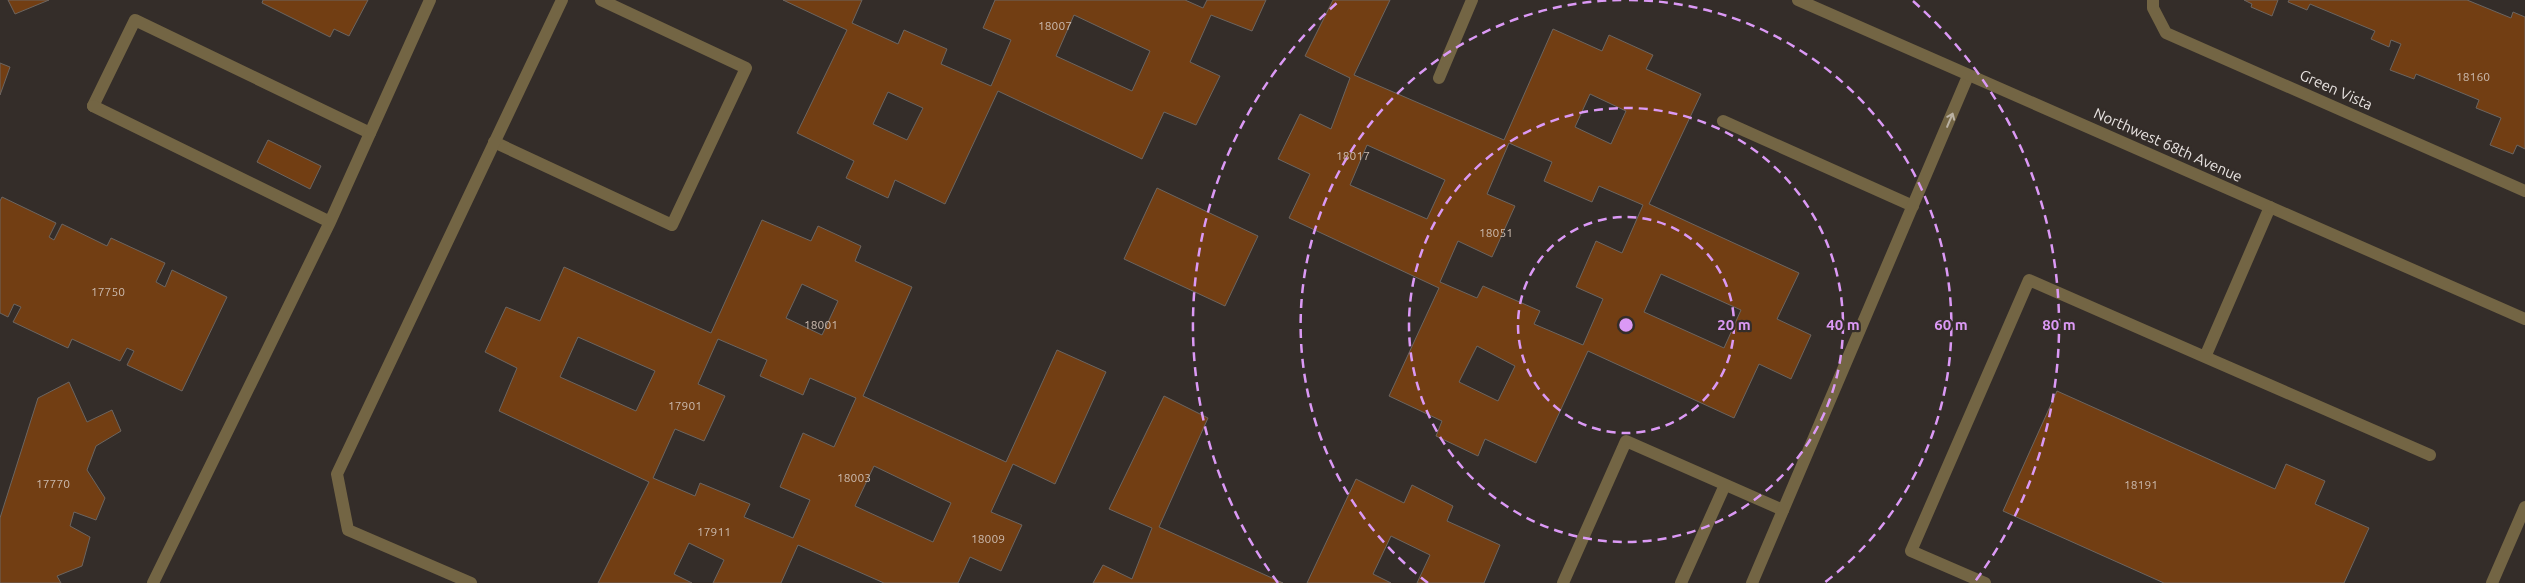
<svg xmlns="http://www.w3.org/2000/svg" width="2525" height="583" viewBox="0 0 2525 583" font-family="Ubuntu,sans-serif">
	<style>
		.building { fill: #723e13; stroke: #6c6560; fill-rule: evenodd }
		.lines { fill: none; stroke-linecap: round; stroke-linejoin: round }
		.service { stroke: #736544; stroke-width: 12 }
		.minor { stroke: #736544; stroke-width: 12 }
		.tertiary { stroke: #736544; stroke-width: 12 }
		.oneway { stroke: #bab1a3 }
		.ring { fill: none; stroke: #db99f5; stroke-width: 2.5; stroke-dasharray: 9 6 }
		.labels { text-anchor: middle; stroke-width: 4.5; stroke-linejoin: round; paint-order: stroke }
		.number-label { font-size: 12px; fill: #cbbaae }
		.street-label { font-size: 15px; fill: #e9e4e2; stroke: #342d29 }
		.centre { fill: #db99f5; stroke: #342d29; stroke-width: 2.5 }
		.ring-label { font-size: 15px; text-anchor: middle; font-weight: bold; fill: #db99f5; stroke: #342d29; stroke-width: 4.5; stroke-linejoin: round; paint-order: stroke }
	</style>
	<rect width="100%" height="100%" fill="#342d29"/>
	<!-- building -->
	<path class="building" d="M 8,0 L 49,0 L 15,14 Z
		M 263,0 L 368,0 L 349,36 L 334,29 L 330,37 L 262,3 Z
		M 783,0 L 862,0 L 852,23 L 898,44 L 904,30 L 947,49 L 941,64 L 991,86 L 1011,40 L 983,28 L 995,0 L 1185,0 L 1203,8 L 1207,0 L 1266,0 L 1252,31 L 1211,15 L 1190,62 L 1220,76 L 1196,125 L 1164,112 L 1142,159 L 998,91 L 945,204 L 895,180 L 888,198 L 846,178 L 854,161 L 797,133 L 847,30 ZM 1074,15 L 1150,51 L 1132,91 L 1056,56 ZM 888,92 L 923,108 L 907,140 L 873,124 Z
		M 1333,0 L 1390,0 L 1354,75 L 1504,140 L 1553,29 L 1602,51 L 1609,35 L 1653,55 L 1646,69 L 1701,94 L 1649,204 L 1799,273 L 1777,319 L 1811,335 L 1791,379 L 1759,364 L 1734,418 L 1588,351 L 1536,463 L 1485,439 L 1478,456 L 1436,436 L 1442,421 L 1389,396 L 1439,288 L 1289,218 L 1310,174 L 1278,159 L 1300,114 L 1331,129 L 1350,78 L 1305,56 ZM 1590,94 L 1626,111 L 1611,144 L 1575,127 ZM 1509,143 L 1552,162 L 1544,181 L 1592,202 L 1599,186 L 1643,205 L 1622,253 L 1596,241 L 1576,287 L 1603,299 L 1583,345 L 1534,324 L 1540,311 L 1483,286 L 1477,298 L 1440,282 L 1458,241 L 1492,257 L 1515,206 L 1487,194 ZM 1367,145 L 1445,180 L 1427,219 L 1350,185 ZM 1661,274 L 1741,310 L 1724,348 L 1644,312 ZM 1477,346 L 1515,366 L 1498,401 L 1459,382 Z
		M 2244,0 L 2278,0 L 2272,16 L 2251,7 L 2252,4 Z
		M 2289,0 L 2467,0 L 2511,18 L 2513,12 L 2525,17 L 2525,149 L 2517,145 L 2513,154 L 2490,145 L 2501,118 L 2476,108 L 2479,100 L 2416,74 L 2414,79 L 2390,70 L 2401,44 L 2391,40 L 2389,47 L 2371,39 L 2375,31 L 2310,4 L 2307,10 L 2288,2 Z
		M 0,63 L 10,67 L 0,95 Z
		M 268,140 L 321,166 L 310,189 L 257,162 Z
		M 1157,188 L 1258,236 L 1225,306 L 1124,259 Z
		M 2,197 L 56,223 L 49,237 L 54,240 L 62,224 L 107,246 L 111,238 L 165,263 L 156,282 L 165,287 L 172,270 L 227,297 L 182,391 L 127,365 L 134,351 L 127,348 L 120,361 L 72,339 L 68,348 L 13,322 L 21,307 L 14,304 L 8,317 L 0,313 L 0,201 Z
		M 762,220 L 811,241 L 818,226 L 861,246 L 855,261 L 912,287 L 863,396 L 1006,462 L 1057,350 L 1106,372 L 1055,484 L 1013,464 L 991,512 L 1022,525 L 1001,571 L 970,557 L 958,583 L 884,583 L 798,545 L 781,583 L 713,583 L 724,560 L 689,543 L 674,574 L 692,583 L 598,583 L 649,482 L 499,411 L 517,368 L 485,352 L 506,307 L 540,321 L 564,267 L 711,333 ZM 802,284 L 838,301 L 822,335 L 786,318 ZM 578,337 L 655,371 L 636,411 L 560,377 ZM 718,339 L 767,360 L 760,376 L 803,395 L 810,378 L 856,398 L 834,447 L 803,433 L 780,487 L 810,500 L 793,538 L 744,517 L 750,504 L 700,483 L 695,496 L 653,478 L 675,429 L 704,441 L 725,396 L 698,384 ZM 874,466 L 951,503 L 933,542 L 855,506 Z
		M 69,382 L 87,422 L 112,410 L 121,431 L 96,446 L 87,470 L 105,498 L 96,520 L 74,512 L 70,526 L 90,537 L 82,566 L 57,576 L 61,583 L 0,583 L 0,518 L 38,398 Z
		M 2057,391 L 2275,489 L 2286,464 L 2325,481 L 2315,504 L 2369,528 L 2344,583 L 2164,583 L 2003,511 Z
		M 1164,396 L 1208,418 L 1159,527 L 1283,583 L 1093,583 L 1103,565 L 1132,579 L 1152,528 L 1109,509 Z
		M 1356,479 L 1404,503 L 1412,485 L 1453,506 L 1447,521 L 1500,545 L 1484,583 L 1417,583 L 1430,555 L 1391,536 L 1373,574 L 1391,583 L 1307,583 Z"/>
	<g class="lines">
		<!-- service -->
		<path class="service" d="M 2153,0 L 2153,8 L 2166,33 L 2525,191
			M 1439,78 L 1472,0
			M 93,106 L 135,20 L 370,133
			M 1723,121 L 1913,206
			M 494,142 L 672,225 L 746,68 L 601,0
			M 2270,207 L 2205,357 L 2430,455
			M 1563,583 L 1626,441 L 1783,510
			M 1681,583 L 1725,485
			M 1985,583 L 1911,551 L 2029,280 L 2205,357"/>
		<!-- minor -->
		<path class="minor" d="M 93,106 L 330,222
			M 153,583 L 330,222 L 430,0
			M 471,583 L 348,530 L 337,474 L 562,0
			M 1752,583 L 1968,76
			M 2492,583 L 2525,507"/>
		<!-- tertiary -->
		<path class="tertiary" d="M 1798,0 L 2525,319"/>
	</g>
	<!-- one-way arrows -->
	<defs><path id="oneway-shaft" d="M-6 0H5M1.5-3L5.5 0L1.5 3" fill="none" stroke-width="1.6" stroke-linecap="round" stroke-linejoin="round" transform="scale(1.25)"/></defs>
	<use class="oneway" href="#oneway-shaft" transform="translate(1950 120) rotate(-67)"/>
	<!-- distance rings -->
	<g class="ring">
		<circle cx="1626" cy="325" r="108"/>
		<circle cx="1626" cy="325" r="217"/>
		<path d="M1428 583A325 325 0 0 1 1623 0M1629 0A325 325 0 0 1 1824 583"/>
		<path d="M1278 583A433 433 0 0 1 1339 1M1913 1A433 433 0 0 1 1974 583"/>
	</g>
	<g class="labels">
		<!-- number labels -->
		<g class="number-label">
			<text x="1055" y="30">18007</text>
			<text x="2473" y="81">18160</text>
			<text x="1353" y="160">18017</text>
			<text x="1496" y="237">18051</text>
			<text x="108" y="296">17750</text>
			<text x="821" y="329">18001</text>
			<text x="685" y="410">17901</text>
			<text x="854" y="482">18003</text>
			<text x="53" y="488">17770</text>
			<text x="2141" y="489">18191</text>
			<text x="714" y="536">17911</text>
			<text x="988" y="543">18009</text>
		</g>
		<!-- street labels -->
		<g class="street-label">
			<text transform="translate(2336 90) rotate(24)" y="5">Green Vista</text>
			<text transform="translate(2168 145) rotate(24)" y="5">Northwest 68th Avenue</text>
		</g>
	</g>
	<circle cx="1626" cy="325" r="8" class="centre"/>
	<g class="ring-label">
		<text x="1734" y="330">20 m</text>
		<text x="1843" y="330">40 m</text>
		<text x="1951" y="330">60 m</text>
		<text x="2059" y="330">80 m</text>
	</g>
</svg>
